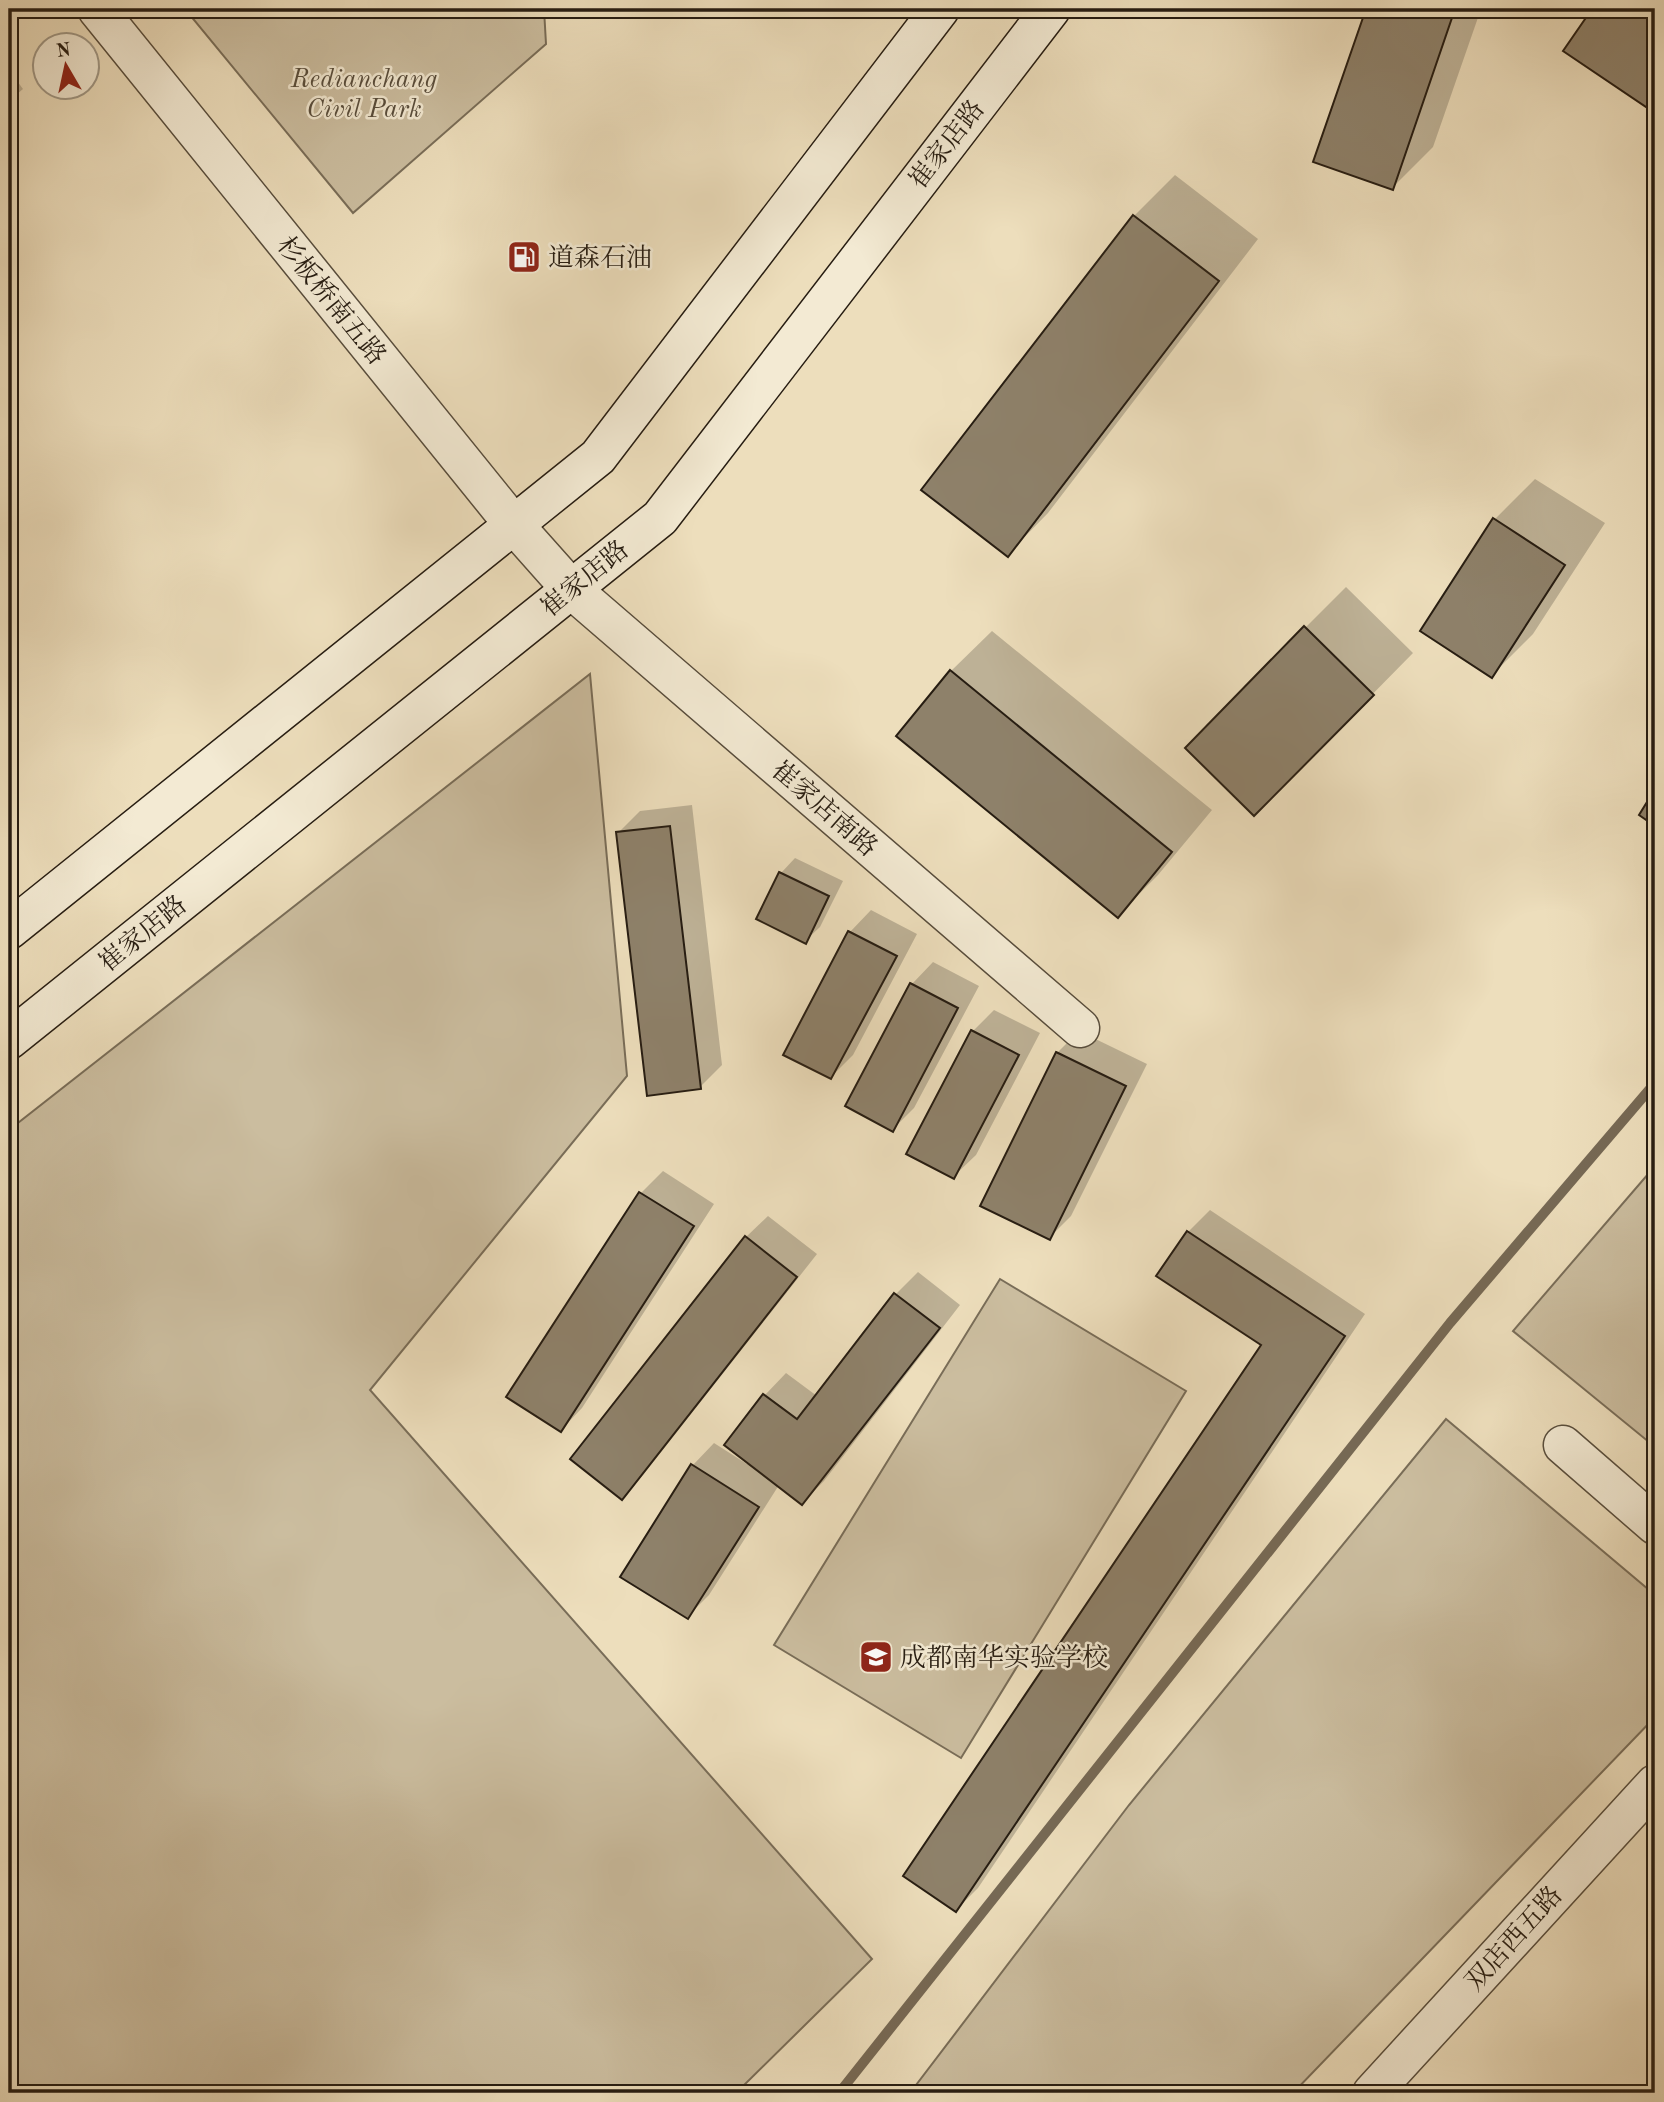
<svg xmlns="http://www.w3.org/2000/svg" width="1664" height="2102" viewBox="0 0 1664 2102" font-family="'Old Standard TT','Noto Serif SC',serif">
	<style>
		.green { fill: #cbbd9f; stroke: #796d58; stroke-width: 2 }
		.shadow { fill: #0003 }
		.lines { fill: none; stroke-linecap: round; stroke-linejoin: round }
		.stream { stroke: #766955; stroke-width: 10 }
		.building { fill: #8e816a; stroke: #271d12; stroke-width: 2 }
		.minor-casing { stroke: #584d3c; stroke-width: 41 }
		.tertiary-casing { stroke: #584d3c; stroke-width: 41 }
		.secondary-casing { stroke: #271d12; stroke-width: 41 }
		.minor { stroke: #f3ead3; stroke-width: 38 }
		.tertiary { stroke: #f3ead3; stroke-width: 38 }
		.secondary { stroke: #f3ead3; stroke-width: 38 }
		.labels { text-anchor: middle; stroke-width: 5; stroke-linejoin: round; paint-order: stroke }
		.park-label { font-size: 26px; font-style: italic; fill: #584d3c; stroke: #f3ead3 }
		.street-label { font-size: 26px; fill: #271d12; stroke: #f3ead3 }
		.poi-label { font-size: 26px; fill: #271d12; stroke: #f3ead3; text-anchor: start }
	</style>
	<rect width="100%" height="100%" fill="#eddebc"/>
	<filter id="stains"><feTurbulence type="fractalNoise" baseFrequency=".00286" numOctaves="4"/><feColorMatrix values="0 0 0 0 .2 0 0 0 0 .09 0 0 0 0 .02 0 0 0 .5 -.17"/></filter>
	<radialGradient id="worn" r=".72"><stop offset=".6" stop-color="#630" stop-opacity="0"/><stop offset="1" stop-color="#630" stop-opacity=".3"/></radialGradient>
	<!-- green -->
	<path class="green" d="M 185,9 L 544,9 L 546,44 L 353,213 Z
		M 590,674 L 627,1076 L 370,1390 L 872,1959 L 736,2093 L 9,2093 L 9,1130 Z
		M 1655,1166 L 1655,1447 L 1513,1331 Z
		M 1000,1279 L 1186,1391 L 961,1758 L 774,1645 Z
		M 1446,1419 L 1655,1595 L 1655,1717 L 1293,2093 L 910,2093 L 1129,1805 Z"/>
	<!-- shadow -->
	<path class="shadow" d="M 1368,9 L 1481,9 L 1433,147 L 1392,188 L 1315,161 Z
		M 1594,9 L 1655,9 L 1655,111 L 1566,51 Z
		M 9,70 L 23,89 L 9,101 Z
		M 1175,175 L 1258,239 L 1048,513 L 1008,554 L 1134,216 Z
		M 1535,479 L 1605,523 L 1533,634 L 1492,675 L 1494,520 Z
		M 1346,587 L 1413,653 L 1295,773 L 1305,628 Z
		M 992,631 L 1212,810 L 1158,875 L 1117,916 L 951,671 Z
		M 692,805 L 722,1065 L 700,1087 L 618,833 L 640,811 Z
		M 795,858 L 843,881 L 820,927 L 805,941 L 758,918 L 781,873 Z
		M 871,910 L 917,934 L 853,1055 L 831,1077 L 786,1054 L 850,932 Z
		M 933,962 L 979,986 L 914,1108 L 892,1130 L 912,984 Z
		M 994,1010 L 1040,1033 L 976,1155 L 954,1176 L 973,1031 Z
		M 1079,1031 L 1147,1064 L 1071,1216 L 1049,1238 L 1057,1053 Z
		M 663,1171 L 714,1204 L 582,1408 L 561,1430 L 509,1397 L 641,1193 Z
		M 1210,1210 L 1365,1314 L 978,1888 L 956,1910 L 1264,1345 L 1188,1232 Z
		M 768,1216 L 817,1254 L 643,1475 L 622,1497 L 746,1237 Z
		M 918,1272 L 960,1305 L 824,1481 L 802,1503 L 779,1485 L 709,1595 L 687,1617 L 693,1465 L 714,1443 L 747,1464 L 748,1462 L 726,1444 L 765,1395 L 786,1373 L 817,1396 L 896,1294 Z"/>
	<g class="lines">
		<!-- stream -->
		<path class="stream" d="M 839,2093 L 1450,1323 L 1655,1083"/>
	</g>
	<!-- building -->
	<path class="building" d="M 1366,9 L 1455,9 L 1393,190 L 1313,162 Z
		M 1592,9 L 1655,9 L 1655,113 L 1563,51 Z
		M 9,86 L 17,97 L 9,104 Z
		M 1133,215 L 1219,281 L 1008,557 L 921,490 Z
		M 1493,518 L 1565,565 L 1492,678 L 1420,631 Z
		M 1304,626 L 1374,695 L 1254,816 L 1185,748 Z
		M 950,670 L 1172,852 L 1118,918 L 896,736 Z
		M 1655,789 L 1655,826 L 1639,815 Z
		M 670,826 L 701,1089 L 647,1096 L 616,832 Z
		M 779,872 L 829,896 L 806,944 L 756,919 Z
		M 848,931 L 897,956 L 831,1079 L 783,1055 Z
		M 910,983 L 958,1008 L 893,1132 L 845,1106 Z
		M 971,1030 L 1019,1055 L 954,1179 L 906,1154 Z
		M 1056,1052 L 1126,1086 L 1050,1240 L 980,1206 Z
		M 639,1192 L 694,1226 L 561,1432 L 506,1397 Z
		M 1187,1231 L 1345,1336 L 956,1912 L 903,1876 L 1261,1345 L 1156,1276 Z
		M 745,1236 L 797,1277 L 622,1500 L 570,1459 Z
		M 894,1293 L 940,1328 L 802,1505 L 724,1445 L 763,1394 L 797,1419 Z
		M 691,1464 L 759,1507 L 688,1619 L 620,1577 Z"/>
	<g class="lines">
		<defs>
			<path id="minor" d="M 571,589 L 1080,1028
				M 1563,1445 L 1655,1525
				M 1372,2093 L 1655,1784"/>
			<path id="tertiary" d="M 97,9 L 514,525 L 571,589"/>
			<path id="secondary" d="M 9,930 L 598,457 L 940,9
				M 9,1040 L 660,518 L 1051,9"/>
		</defs>
		<!-- minor casing -->
		<use href="#minor" class="minor-casing"/>
		<!-- tertiary casing -->
		<use href="#tertiary" class="tertiary-casing"/>
		<!-- secondary casing -->
		<use href="#secondary" class="secondary-casing"/>
		<!-- minor -->
		<use href="#minor" class="minor"/>
		<!-- tertiary -->
		<use href="#tertiary" class="tertiary"/>
		<!-- secondary -->
		<use href="#secondary" class="secondary"/>
	</g>
	<!-- icons -->
	<defs>
		<symbol id="fuel-square" viewBox="-11 -11 22 22"><rect x="-9" y="-9" width="18" height="18" rx="4" fill="#8f2418" stroke="#f3ead3"/><path d="M-5.5-6h7V0h2V4h1.3V-2.5L3-4.5l.8-.8L6-3V5H2.5V1h-1V6h-7ZM-4.2-4.7v3.2H.2V-4.7Z" fill="#fff"/></symbol>
		<symbol id="school-square" viewBox="-11 -11 22 22"><rect x="-9" y="-9" width="18" height="18" rx="4" fill="#8f2418" stroke="#f3ead3"/><path d="M0-5L7-2L0 1L-7-2ZM-4 1L0 2.5L4 1V4Q0 6-4 4Z" fill="#fff"/></symbol>
	</defs>
	<g fill-rule="evenodd">
		<use href="#fuel-square" x="505" y="238" width="38" height="38"/>
		<use href="#school-square" x="857" y="1638" width="38" height="38"/>
	</g>
	<g class="labels">
		<!-- park labels -->
		<g class="park-label">
			<text x="364" y="87">Redianchang<tspan x="364" dy="30">Civil Park</tspan></text>
		</g>
		<!-- street labels -->
		<g class="street-label">
			<text transform="translate(946 144) rotate(-52)" y="9">崔家店路</text>
			<text transform="translate(332 300) rotate(51)" y="9">杉板桥南五路</text>
			<text transform="translate(584 578) rotate(-39)" y="9">崔家店路</text>
			<text transform="translate(825 808) rotate(41)" y="9">崔家店南路</text>
			<text transform="translate(142 933) rotate(-39)" y="9">崔家店路</text>
			<text transform="translate(1513 1938) rotate(-48)" y="9">双店西五路</text>
		</g>
		<!-- poi labels -->
		<g class="poi-label">
			<text x="548" y="266">道森石油</text>
			<text x="900" y="1666">成都南华实验学校</text>
		</g>
	</g>
	<!-- margin -->
	<rect width="1664" height="2102" fill="none" stroke="#eddebc" stroke-width="35"/>
	<rect x="10" y="10" width="1643" height="2081" fill="none" stroke="#271d12" stroke-width="3.5"/>
	<rect x="18" y="18" width="1629" height="2067" fill="none" stroke="#271d12" stroke-width="2"/>
	<!-- north arrow -->
	<g transform="translate(66 66) rotate(351)"><circle r="33" fill="#f3ead3" stroke="#a19886" stroke-width="2"/>
	<path d="M0-5L12 26L0 18L-12 26Z" fill="#8f2418"/>
	<text y="-10" font-size="19" font-weight="bold" text-anchor="middle" fill="#271d12">N</text>
	</g>
	<rect width="100%" height="100%" filter="url(#stains)"/>
	<rect width="100%" height="100%" fill="url(#worn)"/>
</svg>
